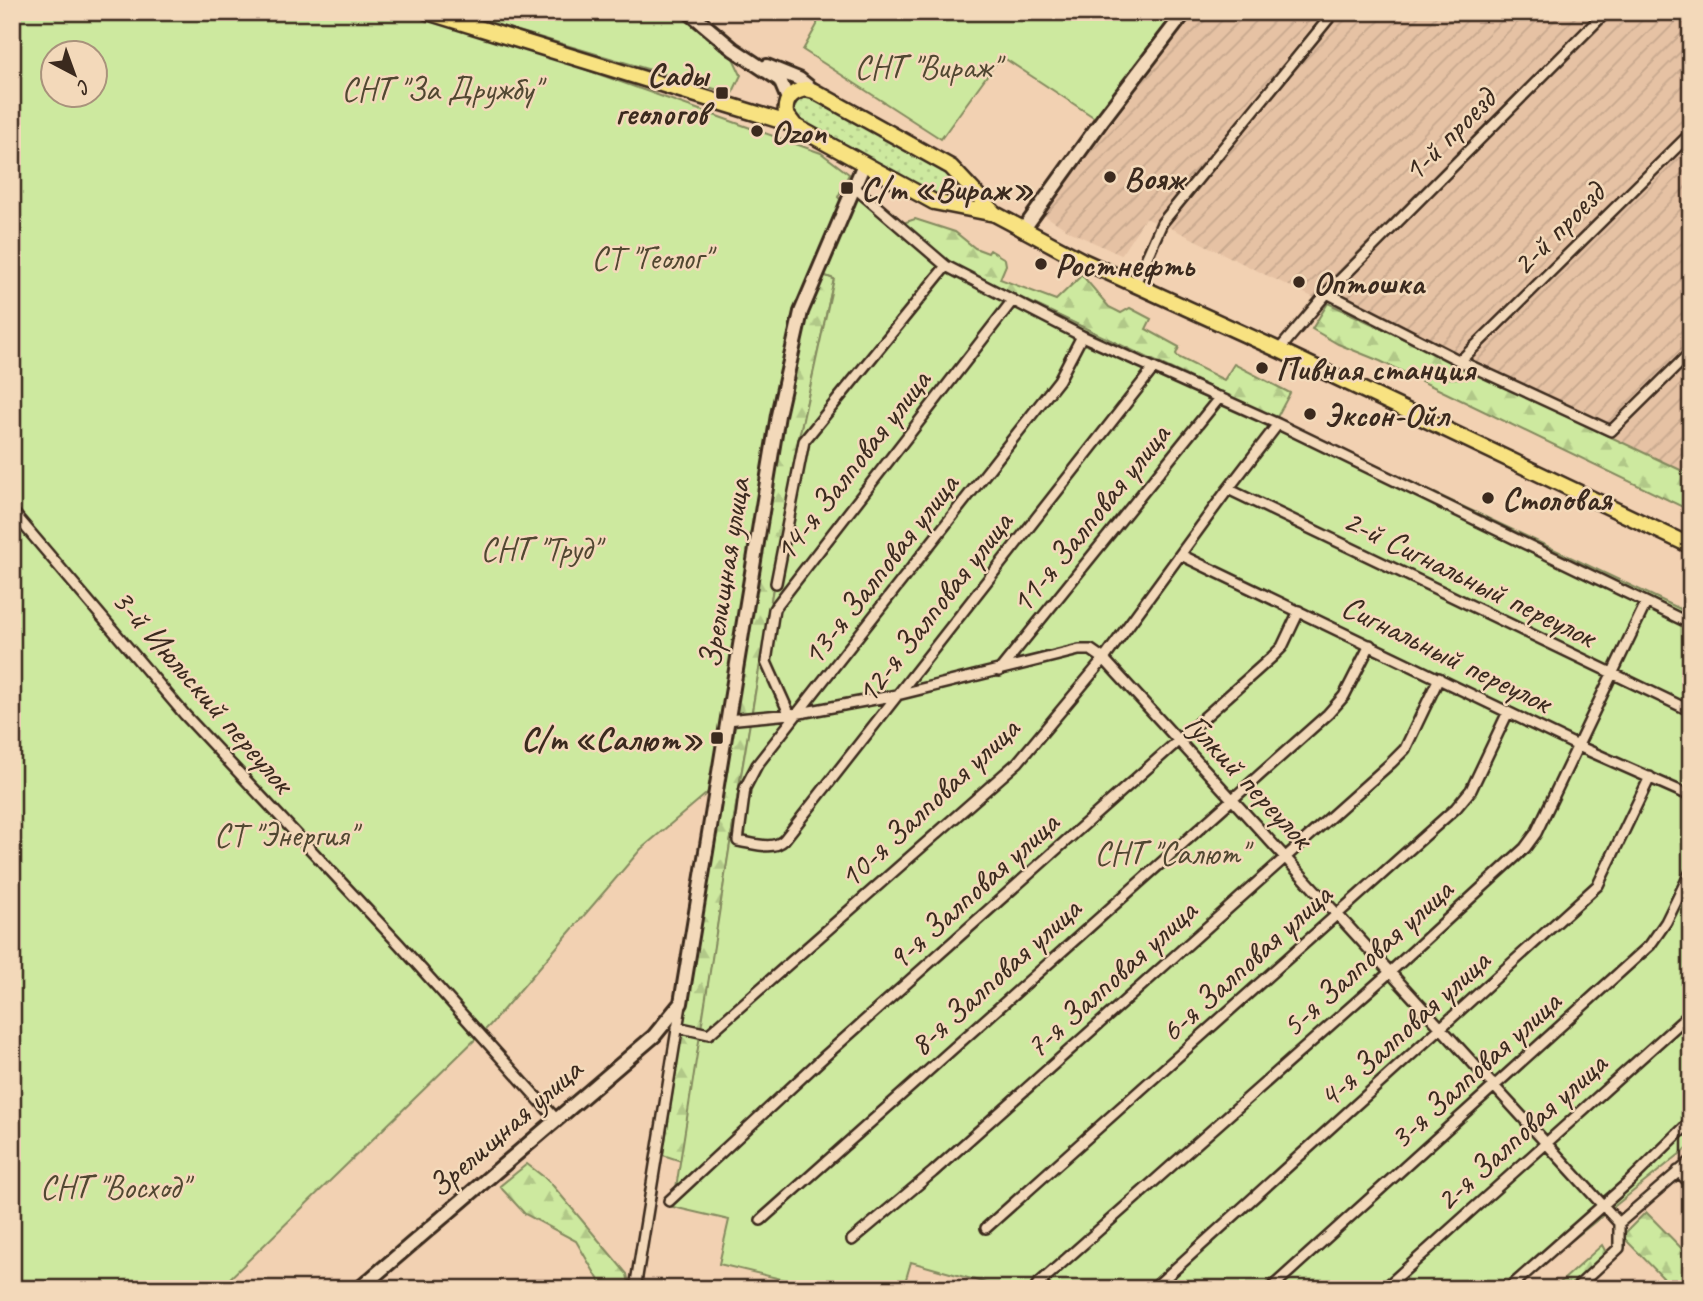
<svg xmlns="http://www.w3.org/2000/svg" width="1703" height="1301" viewBox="0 0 1703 1301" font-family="Caveat,sans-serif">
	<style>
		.industrial { fill: url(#industrial-furrows) }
		.grass { fill: url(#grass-dots); stroke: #848a5e; stroke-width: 2 }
		.forest { fill: url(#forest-firs); stroke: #848a5e; stroke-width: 2 }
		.garden { fill: #cde99f; stroke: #848a5e; stroke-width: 2; fill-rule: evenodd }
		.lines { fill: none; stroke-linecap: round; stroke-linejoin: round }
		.street-casing { stroke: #3b2a1e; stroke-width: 14 }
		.secondary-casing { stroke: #3b2a1e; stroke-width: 18 }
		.primary-casing { stroke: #3b2a1e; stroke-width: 19 }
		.street { stroke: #f3d9ba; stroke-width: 9 }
		.secondary { stroke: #f3d9ba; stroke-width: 12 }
		.primary { stroke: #f8e281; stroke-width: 14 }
		.poi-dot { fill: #3b2a1e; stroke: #f3d9ba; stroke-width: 2.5 }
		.labels { text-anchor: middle; stroke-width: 5; stroke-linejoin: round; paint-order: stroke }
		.park-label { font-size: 33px; fill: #514731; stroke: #f3d9ba }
		.poi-label { font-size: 33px; font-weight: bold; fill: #3b2a1e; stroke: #f3d9ba; text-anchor: start }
		.street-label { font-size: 33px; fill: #3b2a1e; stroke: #f3d9ba }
	</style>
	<defs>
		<pattern id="industrial-furrows" width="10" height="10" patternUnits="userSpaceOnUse" patternTransform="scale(1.75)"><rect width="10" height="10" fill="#e6c2a4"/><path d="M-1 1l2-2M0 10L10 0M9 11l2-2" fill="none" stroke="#c6a78d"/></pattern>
		<pattern id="grass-dots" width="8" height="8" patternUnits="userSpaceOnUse" patternTransform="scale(1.75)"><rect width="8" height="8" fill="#cde99f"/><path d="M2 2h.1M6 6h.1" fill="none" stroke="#b1c888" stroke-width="1.8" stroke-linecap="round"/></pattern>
		<pattern id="forest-firs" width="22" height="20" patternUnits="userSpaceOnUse" patternTransform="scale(1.75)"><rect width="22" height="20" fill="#cde99f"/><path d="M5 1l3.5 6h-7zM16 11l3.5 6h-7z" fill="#b1c888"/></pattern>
	</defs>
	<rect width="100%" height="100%" fill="#f2d1b2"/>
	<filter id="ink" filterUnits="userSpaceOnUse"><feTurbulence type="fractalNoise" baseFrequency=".0143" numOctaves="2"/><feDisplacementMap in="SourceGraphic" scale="14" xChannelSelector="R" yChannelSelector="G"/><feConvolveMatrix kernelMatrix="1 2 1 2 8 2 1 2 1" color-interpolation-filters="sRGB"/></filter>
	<g filter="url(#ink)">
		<!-- industrial -->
		<path class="industrial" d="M 1195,12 L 1324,12 L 1155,222 L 1145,218 L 1121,255 L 1071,232 L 1044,215 Z
			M 1338,12 L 1691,12 L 1691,470 L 1687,473 L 1270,277 L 1163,224 Z"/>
		<!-- grass -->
		<path class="grass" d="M 810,95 L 949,171 L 956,179 C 957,191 951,198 939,198 L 795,120 L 790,110 L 795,98 Z"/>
		<!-- forest -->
		<path class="forest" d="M 915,219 L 955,232 L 975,248 L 988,253 L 990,250 L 1005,259 L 1006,265 L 1000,279 L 1056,300 L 1082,275 L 1109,307 L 1121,313 L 1130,308 L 1151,319 L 1146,329 L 1179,347 L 1176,354 L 1178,357 L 1224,380 L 1234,364 L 1290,393 L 1276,419 L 947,263 L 915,237 L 903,223 Z
			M 818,273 L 834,279 L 798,442 L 738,793 L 681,1161 L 663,1155 L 719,785 L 779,434 L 807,301 Z
			M 1328,303 L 1691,475 L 1691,511 L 1380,361 L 1338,344 L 1312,329 Z
			M 527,1164 L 549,1181 L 627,1274 L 630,1289 L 604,1289 L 576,1241 L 525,1214 L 503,1190 L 500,1186 Z
			M 1646,1212 L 1691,1258 L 1691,1289 L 1674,1289 L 1622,1236 Z
			M 1602,1245 L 1608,1256 L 1572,1289 L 1553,1289 Z"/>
		<!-- garden -->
		<path class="garden" d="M 12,12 L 409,12 L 525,48 L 821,153 L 849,174 L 838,197 L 841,200 L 800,296 L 787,343 L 746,598 L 712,789 L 641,849 L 490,1025 L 219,1289 L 12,1289 ZM 52,52 L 94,52 L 94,94 L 52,94 Z
			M 454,12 L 680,12 L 733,58 L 741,75 L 732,94 Z
			M 818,12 L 1175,12 L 1095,118 L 1001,56 L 941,139 L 803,50 L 817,25 Z
			M 857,187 L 945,262 L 1691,614 L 1691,1145 L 1511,1289 L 1007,1289 L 911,1262 L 903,1289 L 823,1289 L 719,1264 L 729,1220 L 673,1207 L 738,793 L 798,442 L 834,279 L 818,273 Z"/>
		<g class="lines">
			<defs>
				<path id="street" d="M 854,187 L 946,266 L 1082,336 L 1278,424 L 1691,624
					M 1135,284 L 1162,223 L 1334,12
					M 1327,293 L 1606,12
					M 1082,336 L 1059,380 L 757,765 L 745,788 L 738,841 C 752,843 773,851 784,840 L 1153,369
					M 1279,350 L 1327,293 L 1460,361 L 1611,431 L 1691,352
					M 1460,361 L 1691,133
					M 1228,489 L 1691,711
					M 12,511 L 185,715 L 399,944 L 556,1119
					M 1181,555 L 1578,746 L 1691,796
					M 776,583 L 804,441 L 946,266
					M 999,671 L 1220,397
					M 789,713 L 766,662 L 774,609 L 1013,300
					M 727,720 L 800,713 L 897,695 L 1079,650 L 1091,650 L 1104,659 L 1619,1223
					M 677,1027 L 709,1034 L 1018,762 L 1104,659 L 1228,489 L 1278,424
					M 1678,1171 L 1691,1184
					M 669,1201 L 825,1056 L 1272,657 L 1282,647 L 1299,611
					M 761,1220 L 1328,714 L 1344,696 L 1370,645
					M 986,1228 L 1456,808 L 1471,790 L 1508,712
					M 852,1240 L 933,1172 L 1391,763 L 1405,749 L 1439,678
					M 635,1289 L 681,1005
					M 1046,1289 L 1037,1285 L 1389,973 L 1525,848 L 1536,833 L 1646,603
					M 1153,1289 L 1598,885 L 1650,777
					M 1270,1289 L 1650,945 L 1666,922 L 1691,871
					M 1384,1289 L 1691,1013
					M 1508,1289 L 1629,1182 L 1691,1121
					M 1575,1289 L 1619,1248 L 1619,1223 L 1691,1161"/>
				<path id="secondary" d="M 689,12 L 733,49 L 780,80 L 788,99
					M 767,66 L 799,79 L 814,91
					M 1023,230 L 1103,119 L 1185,12
					M 359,1289 L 654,1036 L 681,1003 L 778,415 L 801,312 L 864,164"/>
				<path id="primary" d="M 427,12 L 794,125
					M 995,214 L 951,167 L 814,91 L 806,89 C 792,91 784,100 786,114 L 795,126 L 934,202 L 995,214 L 1081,260 L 1279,350 L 1691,546"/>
			</defs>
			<!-- street casing -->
			<use href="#street" class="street-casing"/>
			<!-- secondary casing -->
			<use href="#secondary" class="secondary-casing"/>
			<!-- primary casing -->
			<use href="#primary" class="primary-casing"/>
			<!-- street -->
			<use href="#street" class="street"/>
			<!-- secondary -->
			<use href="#secondary" class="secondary"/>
			<!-- primary -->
			<use href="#primary" class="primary"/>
		</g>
	</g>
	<!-- markers -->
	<g class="poi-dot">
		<rect x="715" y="86" width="14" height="14" rx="3.5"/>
		<circle cx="757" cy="131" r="7"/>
		<circle cx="1110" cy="177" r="7"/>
		<rect x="840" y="181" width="14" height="14" rx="3.5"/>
		<circle cx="1041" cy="264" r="7"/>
		<circle cx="1299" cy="282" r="7"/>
		<circle cx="1262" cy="368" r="7"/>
		<circle cx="1310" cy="414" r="7"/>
		<circle cx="1488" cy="498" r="7"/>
		<rect x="710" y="731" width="14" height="14" rx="3.5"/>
	</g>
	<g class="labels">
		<!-- park labels -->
		<g class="park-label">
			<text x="927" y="78">СНТ "Вираж"</text>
			<text x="441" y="100">СНТ "За Дружбу"</text>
			<text x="651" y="269">СТ "Геолог"</text>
			<text x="540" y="560">СНТ "Труд"</text>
			<text x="285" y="846">СТ "Энергия"</text>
			<text x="1171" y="864">СНТ "Салют"</text>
			<text x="114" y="1198">СНТ "Восход"</text>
		</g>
		<!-- poi labels -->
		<g class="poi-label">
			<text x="708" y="86" text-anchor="end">Сады<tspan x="708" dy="38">геологов</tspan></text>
			<text x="771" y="143">Ozon</text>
			<text x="1124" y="189">Вояж</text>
			<text x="861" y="200">С/т «Вираж»</text>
			<text x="1055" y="276">Ростнефть</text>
			<text x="1313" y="294">Оптошка</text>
			<text x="1276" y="380">Пивная станция</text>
			<text x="1324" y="426">Эксон-Ойл</text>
			<text x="1502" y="510">Столовая</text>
			<text x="703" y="750" text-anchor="end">С/т «Салют»</text>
		</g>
		<!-- street labels -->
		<g class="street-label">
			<text transform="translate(1448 134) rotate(-45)" y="12">1-й проезд</text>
			<text transform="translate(1557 228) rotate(-45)" y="12">2-й проезд</text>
			<text transform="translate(851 465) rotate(-52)" y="12">14-я Залповая улица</text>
			<text transform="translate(1089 518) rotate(-51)" y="12">11-я Залповая улица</text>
			<text transform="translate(879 569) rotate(-52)" y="12">13-я Залповая улица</text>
			<text transform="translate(723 573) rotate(-81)" y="12">Зрелищная улица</text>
			<text transform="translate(1470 577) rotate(26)" y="12">2-й Сигнальный переулок</text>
			<text transform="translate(933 607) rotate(-52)" y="12">12-я Залповая улица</text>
			<text transform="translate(1447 653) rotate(26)" y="12">Сигнальный переулок</text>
			<text transform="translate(204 690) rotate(49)" y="12">3-й Июльский переулок</text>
			<text transform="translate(1250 780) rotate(47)" y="12">Гулкий переулок</text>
			<text transform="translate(928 802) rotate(-43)" y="12">10-я Залповая улица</text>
			<text transform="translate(972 890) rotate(-42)" y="12">9-я Залповая улица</text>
			<text transform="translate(1366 957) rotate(-42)" y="12">5-я Залповая улица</text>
			<text transform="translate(1245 962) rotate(-42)" y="12">6-я Залповая улица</text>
			<text transform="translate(994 976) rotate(-42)" y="12">8-я Залповая улица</text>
			<text transform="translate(1110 978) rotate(-42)" y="12">7-я Залповая улица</text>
			<text transform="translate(1403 1028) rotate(-42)" y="12">4-я Залповая улица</text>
			<text transform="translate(1474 1069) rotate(-42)" y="12">3-я Залповая улица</text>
			<text transform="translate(504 1127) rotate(-41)" y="12">Зрелищная улица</text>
			<text transform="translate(1520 1131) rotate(-42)" y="12">2-я Залповая улица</text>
		</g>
	</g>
	<!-- margin -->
	<rect width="1703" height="1301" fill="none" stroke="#f3d9ba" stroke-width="42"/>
	<rect x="21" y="21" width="1661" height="1259" fill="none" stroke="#3b2a1e" stroke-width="2.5" filter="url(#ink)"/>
	<!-- north arrow -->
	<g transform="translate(74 74) rotate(139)"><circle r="33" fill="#f3d9ba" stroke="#a9937c" stroke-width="2"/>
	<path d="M0-5L12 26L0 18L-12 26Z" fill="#3b2a1e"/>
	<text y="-10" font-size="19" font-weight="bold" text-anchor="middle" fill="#3b2a1e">С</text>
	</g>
</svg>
